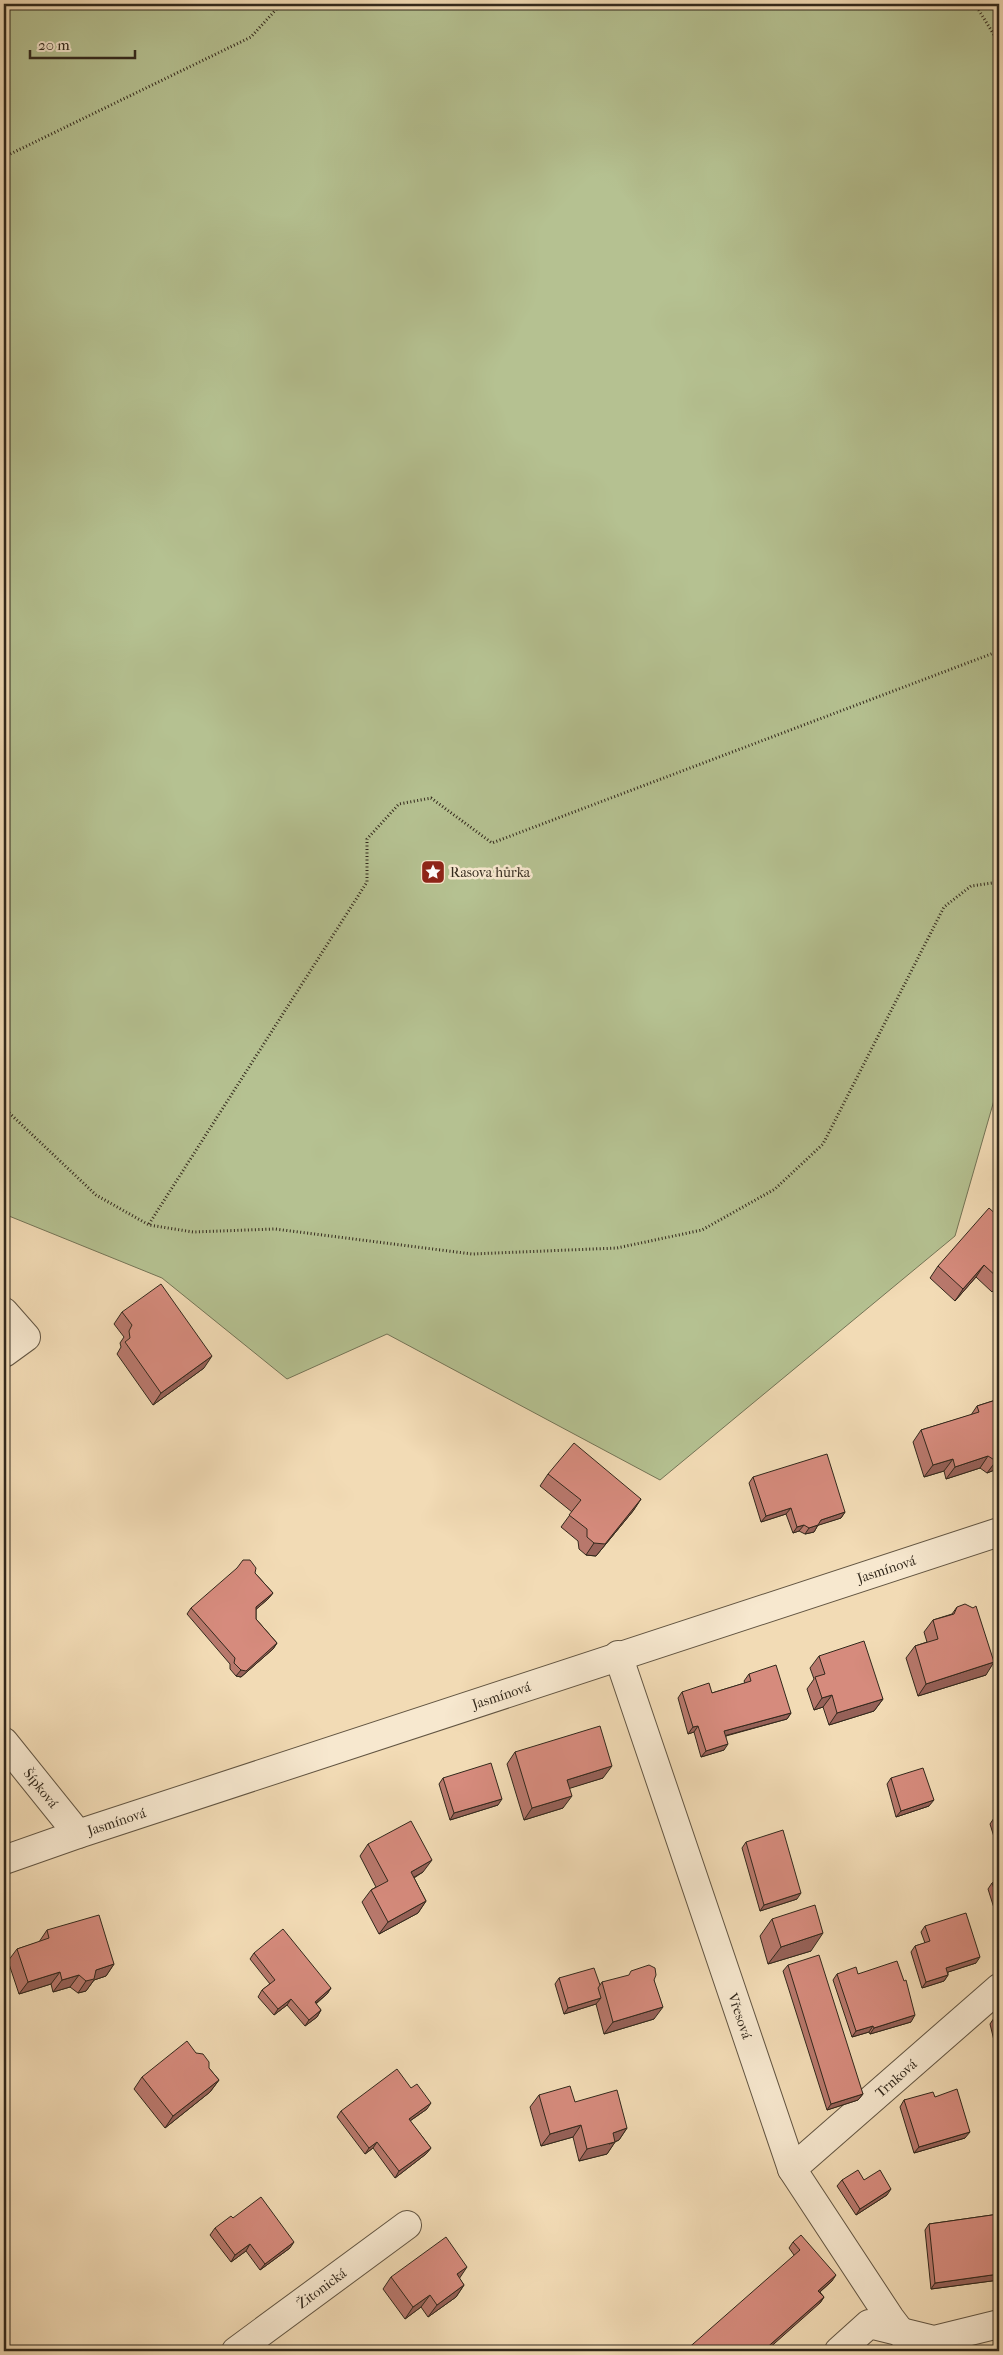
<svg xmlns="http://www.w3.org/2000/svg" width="1003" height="2355" viewBox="0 0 1003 2355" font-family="'IM FELL French Canon',serif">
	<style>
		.green { fill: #b5c191; stroke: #747456 }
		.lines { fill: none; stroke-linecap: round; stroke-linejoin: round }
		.minor-casing { stroke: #625542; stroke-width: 30 }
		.path { stroke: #32281c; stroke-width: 3; stroke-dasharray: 1 2.5; stroke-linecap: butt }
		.minor { stroke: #f7e8cf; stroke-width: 28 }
		.wall { fill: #b8786c; stroke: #32281c }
		.shaded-wall { fill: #966158; stroke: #32281c }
		.building { fill: #d68b7d; stroke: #32281c }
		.labels { text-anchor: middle; stroke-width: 5; stroke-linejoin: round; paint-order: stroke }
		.poi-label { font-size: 14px; fill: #32281c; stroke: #f7e8cf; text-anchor: start }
		.street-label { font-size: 14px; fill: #32281c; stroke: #f7e8cf }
	</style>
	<rect width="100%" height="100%" fill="#f2dbb5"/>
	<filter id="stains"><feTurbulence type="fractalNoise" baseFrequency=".004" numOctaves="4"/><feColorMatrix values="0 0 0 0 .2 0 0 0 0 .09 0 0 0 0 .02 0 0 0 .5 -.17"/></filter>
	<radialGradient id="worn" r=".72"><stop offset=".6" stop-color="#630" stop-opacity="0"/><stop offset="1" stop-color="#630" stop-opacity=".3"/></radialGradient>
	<!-- green -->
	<path class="green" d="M 4,4 L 999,4 L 999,1083 L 955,1236 L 660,1480 L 387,1334 L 287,1379 L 162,1278 L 4,1214 Z"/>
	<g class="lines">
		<defs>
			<g id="minor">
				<path d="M 4,1312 L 26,1337 L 4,1353"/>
				<path id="s1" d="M 618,1655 L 792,2169 L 890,2318 L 915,2351"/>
				<path id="s2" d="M 4,1742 L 78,1834"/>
				<path id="s3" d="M 4,1860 L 78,1834 L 999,1532"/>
				<path id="s4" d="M 792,2169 L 999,1988"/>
				<path id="s5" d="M 236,2351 L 407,2225"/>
				<path d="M 839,2351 L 869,2324 L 934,2340 L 999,2324"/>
			</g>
		</defs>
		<!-- minor casing -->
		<use href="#minor" class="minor-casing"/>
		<!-- path -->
		<path class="path" d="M 975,4 L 999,43
			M 4,157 L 251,37 L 281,4
			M 4,1108 L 96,1195 L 149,1225 L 193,1232 L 275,1229 L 472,1254 L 617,1248 L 702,1230 L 775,1189 L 823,1144 L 944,907 L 971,886 L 999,882
			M 149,1224 L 367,882 L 367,839 L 399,804 L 431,798 L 492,843 L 999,651"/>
		<!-- minor -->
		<use href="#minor" class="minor"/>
	</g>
	<!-- wall -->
	<path class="wall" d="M 999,1217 L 999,1284 L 992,1292 L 976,1277 L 955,1301 L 930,1278 L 938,1266 Z
		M 122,1312 L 204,1368 L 153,1405 L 117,1354 L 121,1347 L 120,1343 L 124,1337 L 114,1324 Z
		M 999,1399 L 999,1466 L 997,1469 L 987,1473 L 980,1468 L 946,1479 L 944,1471 L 924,1477 L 913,1442 L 921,1430 L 971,1415 L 977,1406 Z
		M 548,1474 L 641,1499 L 633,1511 L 596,1556 L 586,1555 L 579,1549 L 578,1541 L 561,1527 L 572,1512 L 540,1486 Z
		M 753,1477 L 845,1512 L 841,1518 L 818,1525 L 814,1532 L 805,1534 L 799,1531 L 793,1533 L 786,1514 L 761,1522 L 749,1483 Z
		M 255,1573 L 273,1593 L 268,1599 L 256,1609 L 256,1619 L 277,1643 L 273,1649 L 241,1677 L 236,1676 L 230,1669 L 230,1664 L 187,1614 L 191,1608 Z
		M 957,1607 L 986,1675 L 918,1696 L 906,1658 L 915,1646 L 927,1642 L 924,1632 L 933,1620 L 952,1614 Z
		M 819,1656 L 883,1699 L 874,1711 L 829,1725 L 823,1707 L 814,1710 L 807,1689 L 814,1679 L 810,1668 Z
		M 749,1674 L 791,1713 L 787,1719 L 726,1736 L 724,1750 L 701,1757 L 694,1732 L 688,1734 L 678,1698 L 682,1692 L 712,1693 L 745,1683 L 744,1681 Z
		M 515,1752 L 603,1778 L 569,1788 L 563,1808 L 524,1820 L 507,1764 Z
		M 443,1778 L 498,1805 L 450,1820 L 439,1784 Z
		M 891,1778 L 929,1806 L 896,1817 L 887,1784 Z
		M 999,1816 L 999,1853 L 990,1824 L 994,1818 Z
		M 746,1842 L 797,1899 L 760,1911 L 742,1848 Z
		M 368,1844 L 423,1872 L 414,1878 L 426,1901 L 418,1913 L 379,1934 L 362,1902 L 371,1890 L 376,1887 L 360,1856 Z
		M 999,1880 L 999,1924 L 988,1889 L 992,1883 Z
		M 772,1919 L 811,1951 L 768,1964 L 760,1936 Z
		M 925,1926 L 976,1963 L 948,1972 L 948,1975 L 944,1981 L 922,1988 L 911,1952 L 915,1946 L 925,1943 L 921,1932 Z
		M 47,1930 L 114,1964 L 106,1976 L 94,1980 L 86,1991 L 78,1993 L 70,1987 L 53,1992 L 51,1984 L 19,1994 L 8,1961 L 17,1949 L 39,1942 Z
		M 254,1953 L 331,1988 L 327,1994 L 316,2004 L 321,2010 L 317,2017 L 305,2026 L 287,2005 L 274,2015 L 258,1997 L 262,1990 L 270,1984 L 250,1959 Z
		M 788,1965 L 863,2094 L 858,2100 L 827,2110 L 783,1971 Z
		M 837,1974 L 858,1974 L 911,2022 L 870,2034 L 869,2032 L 852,2037 L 833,1980 Z
		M 559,1978 L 600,1985 L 602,1982 L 654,1980 L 654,2019 L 604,2034 L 596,2004 L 564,2014 L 555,1984 Z
		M 999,2017 L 999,2057 L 998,2057 L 990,2024 L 994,2018 Z
		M 196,2053 L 219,2080 L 210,2092 L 165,2128 L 134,2089 L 142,2077 Z
		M 539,2095 L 627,2128 L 619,2140 L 615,2142 L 607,2154 L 579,2161 L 573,2137 L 541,2146 L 530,2107 Z
		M 935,2097 L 965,2138 L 914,2153 L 900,2107 L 904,2100 Z
		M 427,2109 L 410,2121 L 431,2148 L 426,2154 L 395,2178 L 373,2148 L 365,2154 L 337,2117 L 341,2111 Z
		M 842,2180 L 864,2180 L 887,2195 L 856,2215 L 837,2186 Z
		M 999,2214 L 999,2280 L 931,2289 L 925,2230 L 929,2224 Z
		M 215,2228 L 290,2248 L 260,2270 L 246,2251 L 231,2262 L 210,2235 Z
		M 793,2242 L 832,2281 L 820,2292 L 824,2297 L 820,2303 L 794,2255 L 789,2248 Z
		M 391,2277 L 459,2278 L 464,2285 L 456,2297 L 428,2317 L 421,2307 L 405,2319 L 383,2289 Z"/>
	<!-- shaded-wall -->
	<path class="shaded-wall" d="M 984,1265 L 976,1277 L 955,1301 L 963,1289 Z
		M 212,1356 L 204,1368 L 153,1405 L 161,1393 Z
		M 988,1456 L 980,1468 L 946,1479 L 955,1467 Z
		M 953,1459 L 944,1471 L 924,1477 L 933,1465 Z
		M 999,1459 L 999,1466 L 997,1469 L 987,1473 L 996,1461 Z
		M 641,1499 L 633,1511 L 596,1556 L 586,1555 L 594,1543 Z
		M 791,1508 L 786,1514 L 761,1522 L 766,1516 Z
		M 845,1512 L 841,1518 L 816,1526 L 821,1520 Z
		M 804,1525 L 799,1531 L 793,1533 L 797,1527 Z
		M 818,1525 L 814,1532 L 805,1534 L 809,1528 Z
		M 273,1593 L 268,1599 L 252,1613 L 256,1607 Z
		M 277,1643 L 273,1649 L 241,1677 L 236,1676 L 241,1670 Z
		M 994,1662 L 986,1675 L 918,1696 L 926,1684 Z
		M 832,1695 L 823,1707 L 814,1710 L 822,1698 Z
		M 883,1699 L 874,1711 L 829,1725 L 837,1713 Z
		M 791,1713 L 787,1719 L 720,1737 L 724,1731 Z
		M 698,1726 L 694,1732 L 688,1734 L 693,1727 Z
		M 728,1744 L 724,1750 L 701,1757 L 706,1751 Z
		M 612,1766 L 603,1778 L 558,1792 L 567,1780 Z
		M 572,1796 L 563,1808 L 524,1820 L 532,1808 Z
		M 502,1799 L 498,1805 L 450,1820 L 454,1813 Z
		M 934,1800 L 929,1806 L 896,1817 L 901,1811 Z
		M 432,1860 L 423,1872 L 402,1884 L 411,1872 Z
		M 801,1893 L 797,1899 L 760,1911 L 764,1905 Z
		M 426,1901 L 418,1913 L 379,1934 L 388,1922 Z
		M 823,1933 L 811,1951 L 768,1964 L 781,1947 Z
		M 980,1957 L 976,1963 L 942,1974 L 946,1968 Z
		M 114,1964 L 106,1976 L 94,1980 L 86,1991 L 78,1993 L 86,1981 L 96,1970 Z
		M 60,1972 L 51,1984 L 19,1994 L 28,1982 Z
		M 79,1975 L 70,1987 L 53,1992 L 62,1980 Z
		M 948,1975 L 944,1981 L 922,1988 L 926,1982 Z
		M 331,1988 L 327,1994 L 310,2008 L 315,2002 Z
		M 601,1998 L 596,2004 L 564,2014 L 568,2008 Z
		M 291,1999 L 287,2005 L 274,2015 L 278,2009 Z
		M 663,2007 L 654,2019 L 604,2034 L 613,2022 Z
		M 321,2010 L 317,2017 L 305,2026 L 309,2020 Z
		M 915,2015 L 911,2022 L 870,2034 L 874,2028 Z
		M 873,2026 L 869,2032 L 852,2037 L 856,2031 Z
		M 219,2080 L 210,2092 L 165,2128 L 173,2116 Z
		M 863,2094 L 858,2100 L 827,2110 L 831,2104 Z
		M 431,2103 L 427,2109 L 404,2125 L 409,2119 Z
		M 581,2125 L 573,2137 L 541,2146 L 550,2134 Z
		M 627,2128 L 619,2140 L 609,2144 L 615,2142 L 607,2154 L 579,2161 L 587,2149 L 613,2133 Z
		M 970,2132 L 965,2138 L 914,2153 L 919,2147 Z
		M 377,2142 L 373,2148 L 365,2154 L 369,2148 Z
		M 431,2148 L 426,2154 L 395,2178 L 399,2171 Z
		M 891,2189 L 887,2195 L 856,2215 L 860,2209 Z
		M 294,2242 L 290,2248 L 260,2270 L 265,2264 Z
		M 250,2244 L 246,2251 L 231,2262 L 235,2255 Z
		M 467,2267 L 459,2279 L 457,2274 Z
		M 999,2274 L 999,2280 L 931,2289 L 935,2283 Z
		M 836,2275 L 832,2281 L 814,2297 L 818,2291 Z
		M 464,2285 L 456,2297 L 428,2317 L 437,2305 Z
		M 430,2295 L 421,2307 L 405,2319 L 413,2307 Z
		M 824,2297 L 820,2303 L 766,2351 L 763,2351 Z"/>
	<!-- building -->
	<path class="building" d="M 989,1208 L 999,1217 L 999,1279 L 984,1265 L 963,1289 L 938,1266 Z
		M 161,1284 L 212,1356 L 161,1393 L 125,1342 L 130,1338 L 129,1331 L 132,1325 L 122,1312 Z
		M 999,1399 L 999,1459 L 996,1461 L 988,1456 L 955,1467 L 953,1459 L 933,1465 L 921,1430 L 979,1412 L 977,1406 Z
		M 574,1443 L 641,1499 L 605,1544 L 594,1543 L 587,1537 L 587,1529 L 569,1515 L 581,1500 L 548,1474 Z
		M 827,1454 L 845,1512 L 821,1520 L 818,1525 L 809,1528 L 804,1525 L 797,1527 L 791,1508 L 766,1516 L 753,1477 Z
		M 243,1560 L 250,1560 L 256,1568 L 255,1573 L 273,1593 L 256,1607 L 256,1619 L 277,1643 L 246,1671 L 241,1670 L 234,1663 L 235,1658 L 191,1608 L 237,1568 Z
		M 965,1604 L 973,1608 L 976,1606 L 994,1662 L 926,1684 L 915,1646 L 938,1639 L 933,1620 L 954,1614 L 957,1607 Z
		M 864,1641 L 883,1699 L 837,1713 L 832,1695 L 822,1698 L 815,1677 L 825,1674 L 819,1656 Z
		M 776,1665 L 791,1713 L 724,1731 L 728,1744 L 706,1751 L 698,1726 L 693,1727 L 682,1692 L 709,1683 L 712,1693 L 751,1681 L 749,1674 Z
		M 600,1726 L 612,1766 L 567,1780 L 572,1796 L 532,1808 L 515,1752 Z
		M 491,1763 L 502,1799 L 454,1813 L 443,1778 Z
		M 923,1768 L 934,1800 L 901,1811 L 891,1778 Z
		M 999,1816 L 999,1833 L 994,1818 Z
		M 411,1821 L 432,1860 L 411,1872 L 426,1901 L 388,1922 L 371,1890 L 388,1881 L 368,1844 Z
		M 783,1830 L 801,1893 L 764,1905 L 746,1842 Z
		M 999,1880 L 999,1904 L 992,1883 Z
		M 815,1905 L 823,1933 L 781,1947 L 772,1919 Z
		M 966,1913 L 980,1957 L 946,1968 L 948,1975 L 926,1982 L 915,1946 L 930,1941 L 925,1926 Z
		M 99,1915 L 114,1964 L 96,1970 L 94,1979 L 86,1981 L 79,1975 L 62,1980 L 60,1972 L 28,1982 L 17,1949 L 49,1938 L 47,1930 Z
		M 283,1929 L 331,1988 L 315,2002 L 321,2010 L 309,2020 L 291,1999 L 278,2009 L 262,1990 L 275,1980 L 254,1953 Z
		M 819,1955 L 863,2094 L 831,2104 L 788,1965 Z
		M 897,1961 L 904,1981 L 906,1980 L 915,2015 L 874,2028 L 873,2026 L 856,2031 L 837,1974 L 856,1967 L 858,1974 Z
		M 649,1965 L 655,1968 L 656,1975 L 654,1980 L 663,2007 L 613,2022 L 602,1982 L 629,1975 L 631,1971 Z
		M 594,1968 L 600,1985 L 598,1988 L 601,1998 L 568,2008 L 559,1978 Z
		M 999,2017 L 999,2038 L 994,2018 Z
		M 187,2041 L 196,2053 L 203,2054 L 209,2062 L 209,2068 L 219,2080 L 173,2116 L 142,2077 Z
		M 397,2069 L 411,2088 L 417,2084 L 431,2103 L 409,2119 L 431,2148 L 399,2171 L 377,2142 L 369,2148 L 341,2111 Z
		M 570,2086 L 575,2102 L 617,2090 L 627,2128 L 613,2133 L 615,2142 L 587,2149 L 581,2125 L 550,2134 L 539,2095 Z
		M 957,2089 L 970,2132 L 919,2147 L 904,2100 L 933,2092 L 935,2097 Z
		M 858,2170 L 864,2180 L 880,2170 L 891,2189 L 860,2209 L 842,2180 Z
		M 261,2197 L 294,2242 L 265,2264 L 250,2244 L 235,2255 L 215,2228 L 231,2216 L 233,2218 Z
		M 999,2214 L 999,2274 L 935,2283 L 929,2224 Z
		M 801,2235 L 836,2275 L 818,2291 L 824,2297 L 763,2351 L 685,2351 L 800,2250 L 793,2242 Z
		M 446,2237 L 467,2267 L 457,2274 L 464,2285 L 437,2305 L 430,2295 L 413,2307 L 391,2277 Z"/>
	<!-- icons -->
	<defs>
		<symbol id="sight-square" viewBox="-11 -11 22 22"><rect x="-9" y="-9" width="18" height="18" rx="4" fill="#8f2418" stroke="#f7e8cf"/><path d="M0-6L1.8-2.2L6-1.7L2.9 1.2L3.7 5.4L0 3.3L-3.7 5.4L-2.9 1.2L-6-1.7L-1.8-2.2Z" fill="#fff"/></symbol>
	</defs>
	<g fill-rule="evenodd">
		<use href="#sight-square" x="419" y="858" width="28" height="28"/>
	</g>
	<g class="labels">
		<!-- poi labels -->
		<g class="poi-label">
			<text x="450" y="877">Rasova hůrka</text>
		</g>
		<!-- street labels -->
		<g class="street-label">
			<text dy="5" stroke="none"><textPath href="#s3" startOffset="929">Jasmínová</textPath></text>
			<text dy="5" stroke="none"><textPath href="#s3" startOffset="524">Jasmínová</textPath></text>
			<text dy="5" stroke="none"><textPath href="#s2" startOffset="59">Šípková</textPath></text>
			<text dy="5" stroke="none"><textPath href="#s3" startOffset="119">Jasmínová</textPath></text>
			<text dy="5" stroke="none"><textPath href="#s1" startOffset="381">Vřesová</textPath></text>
			<text dy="5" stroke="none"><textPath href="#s4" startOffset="138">Trnková</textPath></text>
			<text dy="5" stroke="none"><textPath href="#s5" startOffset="106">Žitonická</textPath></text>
		</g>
	</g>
	<!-- margin -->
	<rect width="1003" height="2355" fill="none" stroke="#f2dbb5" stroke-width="20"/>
	<rect x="5" y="5" width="993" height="2345" fill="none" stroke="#32281c" stroke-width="2.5"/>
	<rect x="10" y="10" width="983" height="2335" fill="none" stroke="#32281c"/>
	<!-- scale -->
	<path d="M30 50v8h105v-8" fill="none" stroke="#32281c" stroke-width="2.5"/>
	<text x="38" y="50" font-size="15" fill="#32281c" stroke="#f7e8cf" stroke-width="4" paint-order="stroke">20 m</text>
	<rect width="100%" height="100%" filter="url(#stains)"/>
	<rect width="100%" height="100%" fill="url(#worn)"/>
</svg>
